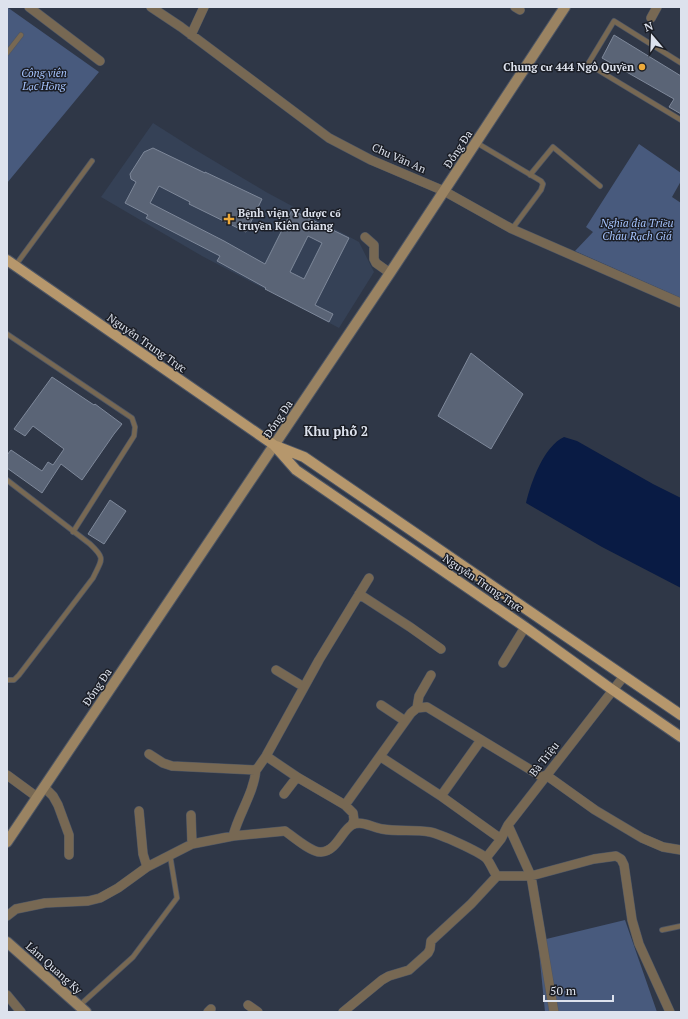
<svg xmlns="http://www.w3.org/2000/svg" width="688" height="1019" viewBox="0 0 688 1019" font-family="'PT Serif',serif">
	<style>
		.built { fill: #354156 }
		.green { fill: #485a7d }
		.water { fill: #091b44 }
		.building { fill: #5a6476; stroke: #7e889a; fill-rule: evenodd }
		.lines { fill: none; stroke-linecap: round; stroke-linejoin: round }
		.lane-casing { stroke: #4e5665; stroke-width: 6 }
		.street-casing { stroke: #4e5665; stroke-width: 10 }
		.secondary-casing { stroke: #4e5665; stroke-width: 12 }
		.primary-casing { stroke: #4e5665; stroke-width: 12 }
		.lane { stroke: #776853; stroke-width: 4.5 }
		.street { stroke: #776853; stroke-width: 9 }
		.secondary { stroke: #9a8362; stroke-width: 10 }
		.primary { stroke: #b6976c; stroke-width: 10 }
		.poi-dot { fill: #eca93a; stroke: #1b1e26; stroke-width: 1.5 }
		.labels { text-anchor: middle; stroke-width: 3; stroke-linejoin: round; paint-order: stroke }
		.poi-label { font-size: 11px; font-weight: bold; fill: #dde2ed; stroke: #1b1e26; text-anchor: end }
		.park-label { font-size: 11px; font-style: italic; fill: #a6c4fe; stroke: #1b1e26 }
		.street-label { font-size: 11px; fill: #dde2ed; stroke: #1b1e26 }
		.quarter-label { font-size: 13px; font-weight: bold; fill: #dde2ed; stroke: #1b1e26 }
	</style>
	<rect width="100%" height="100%" fill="#2f3747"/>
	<!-- built -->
	<path class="built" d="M 153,123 L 194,149 L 266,192 L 359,242 L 374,272 L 339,328 L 202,256 L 101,197 Z"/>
	<!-- green -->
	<path class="green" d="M 7,7 L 99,72 L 7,183 Z
		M 639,144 L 681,173 L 681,181 L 672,197 L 681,203 L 681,298 L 575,251 L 593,232 L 586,227 Z
		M 625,920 L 657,1012 L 545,1012 L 538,941 Z"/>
	<!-- water -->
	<path class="water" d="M 564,437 L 577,441 L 653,484 L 681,498 L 681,588 L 602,547 L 526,503 C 531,482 544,446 564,437 Z"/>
	<!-- building -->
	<path class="building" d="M 614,35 L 681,76 L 681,114 L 669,107 L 674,99 L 602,58 Z
		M 153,148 L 205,173 L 205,172 L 262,199 L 246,232 L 189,204 L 190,202 L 159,186 L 150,203 L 224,241 L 265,264 L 292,210 L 349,238 L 315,305 L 333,314 L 329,322 L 265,289 L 266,288 L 217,261 L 220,256 L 146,218 L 148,215 L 125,203 L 136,182 L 131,179 L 130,174 L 144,152 ZM 308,236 L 322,243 L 304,279 L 290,272 Z
		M 471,353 L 523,394 L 491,449 L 438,416 Z
		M 52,377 L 94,405 L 95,404 L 122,424 L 114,434 L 82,480 L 61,464 L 42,493 L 7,468 L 7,455 L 11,450 L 42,471 L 48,462 L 53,465 L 64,449 L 33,426 L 25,436 L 14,429 Z
		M 110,500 L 126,511 L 104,544 L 88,534 Z"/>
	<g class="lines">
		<defs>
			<path id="lane" d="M 7,53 L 21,35
				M 681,63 L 614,21 L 588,64 L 681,120
				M 477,143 L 541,181 L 543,184 L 541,190 L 512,229
				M 530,175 L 553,147 L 600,186
				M 15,266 L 92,161
				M 7,334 L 132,418 L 135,427 L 134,436 L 73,532
				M 7,480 L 90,544 C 106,559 102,559 93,578 L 19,675 L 14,680 L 7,680
				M 662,930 L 681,926
				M 79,1006 L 133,957 L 177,898 L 170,855"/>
			<path id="street" d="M 29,7 L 100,61
				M 151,7 L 181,27 L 329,138 L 371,160 L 444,191 L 512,229 L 681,303
				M 515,7 L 520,10
				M 651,18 L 657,7
				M 191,35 L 204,7
				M 365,237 L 374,245 L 374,259 L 376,263 L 390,273
				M 359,594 L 410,627 L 441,649
				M 503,663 L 525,627
				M 276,670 L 304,687
				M 381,705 L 405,721
				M 417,708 L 419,696 L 431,675
				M 149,754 L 163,763 L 172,766 L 255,770 L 257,769 L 266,756 L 319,660 L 369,578
				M 266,756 L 297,777 L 345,805 L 353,813 L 354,820 L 352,825
				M 381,757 L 441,796 L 501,839
				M 7,775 L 37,797
				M 546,775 L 595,810 L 642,838 L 663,847 L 681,850
				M 44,787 L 53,796 L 58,805 L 69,835 L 69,855
				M 284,794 L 297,777
				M 441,796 L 481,740
				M 345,805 L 411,713 L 417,708 L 427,707 L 544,778
				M 139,811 L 143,854 L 147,867
				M 191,815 L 192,844
				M 508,825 L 531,876 L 554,1012
				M 233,836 C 239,813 254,793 256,769
				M 486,858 L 501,839 L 508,825 L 624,676
				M 7,916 L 16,909 L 45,903 L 88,901 L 100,898 L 118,888 L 147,867 L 192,844 L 233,836 L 285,831 C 292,836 312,853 321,852 C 337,851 342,830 352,825 C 361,820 372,827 382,829 C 398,832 414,829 430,832 C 440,834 478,851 486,858 C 490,862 493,871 497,876 L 531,876 L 594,859 L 616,856 L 621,859 L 624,865 L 632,920 L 639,944 L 670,1012
				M 7,995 L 21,1012
				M 248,1005 L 258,1012
				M 208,1012 L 211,1009
				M 343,1012 L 382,980 L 389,976 L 409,970 L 428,953 L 430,949 L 431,941 L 471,904 L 497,876"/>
			<path id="secondary" d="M 7,842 L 390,273 L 565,7
				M 7,942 L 86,1012"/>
			<path id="primary" d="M 7,260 L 274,445 L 296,470 L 525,627 L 607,686 L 681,737
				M 276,446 L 304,457 L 681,715"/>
		</defs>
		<!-- lane casing -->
		<use href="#lane" class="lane-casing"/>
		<!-- street casing -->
		<use href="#street" class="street-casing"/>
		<!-- secondary casing -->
		<use href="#secondary" class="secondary-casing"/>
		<!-- primary casing -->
		<use href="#primary" class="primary-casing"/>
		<!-- lane -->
		<use href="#lane" class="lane"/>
		<!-- street -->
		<use href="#street" class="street"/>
		<!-- secondary -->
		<use href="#secondary" class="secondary"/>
		<!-- primary -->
		<use href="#primary" class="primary"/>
	</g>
	<!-- markers -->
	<g class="poi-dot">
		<circle cx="642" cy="67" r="4"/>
		<path d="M227 213h4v4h4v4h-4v4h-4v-4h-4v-4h4z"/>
	</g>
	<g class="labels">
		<!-- poi labels -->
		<g class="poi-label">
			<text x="634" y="71">Chung cư 444 Ngô Quyền</text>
			<text x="238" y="217" text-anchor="start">Bệnh viện Y dược cổ<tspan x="238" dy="13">truyền Kiên Giang</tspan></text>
		</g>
		<!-- park labels -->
		<g class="park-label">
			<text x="44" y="77">Công viên<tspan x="44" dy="13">Lạc Hồng</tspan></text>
			<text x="637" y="227">Nghĩa địa Triều<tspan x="637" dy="13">Châu Rạch Giá</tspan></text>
		</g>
		<!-- street labels -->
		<g class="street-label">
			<text transform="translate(458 149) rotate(-57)" y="4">Đống Đa</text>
			<text transform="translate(399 158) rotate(24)" y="4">Chu Văn An</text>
			<text transform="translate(147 343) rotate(35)" y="4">Nguyễn Trung Trực</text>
			<text transform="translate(278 419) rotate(-56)" y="4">Đống Đa</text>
			<text transform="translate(483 583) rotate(34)" y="4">Nguyễn Trung Trực</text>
			<text transform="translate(97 687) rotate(-56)" y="4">Đống Đa</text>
			<text transform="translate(544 759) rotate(-52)" y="4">Bà Triệu</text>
			<text transform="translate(54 968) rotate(42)" y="4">Lâm Quang Ky</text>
		</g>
		<!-- quarter labels -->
		<g class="quarter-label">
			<text x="336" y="436">Khu phố 2</text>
		</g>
	</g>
	<!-- border -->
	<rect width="688" height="1019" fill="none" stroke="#dde2ed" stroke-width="16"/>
	<!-- north arrow -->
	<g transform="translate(652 36) rotate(341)" stroke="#1b1e26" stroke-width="3" paint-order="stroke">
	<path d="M0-3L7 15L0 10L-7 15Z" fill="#dde2ed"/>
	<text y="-6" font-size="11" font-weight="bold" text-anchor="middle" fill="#dde2ed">N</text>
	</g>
	<!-- scale -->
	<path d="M544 995v6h69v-6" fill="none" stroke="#dde2ed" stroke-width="2"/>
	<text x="550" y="995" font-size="12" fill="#dde2ed" stroke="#1b1e26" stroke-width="3" paint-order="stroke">50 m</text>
</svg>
